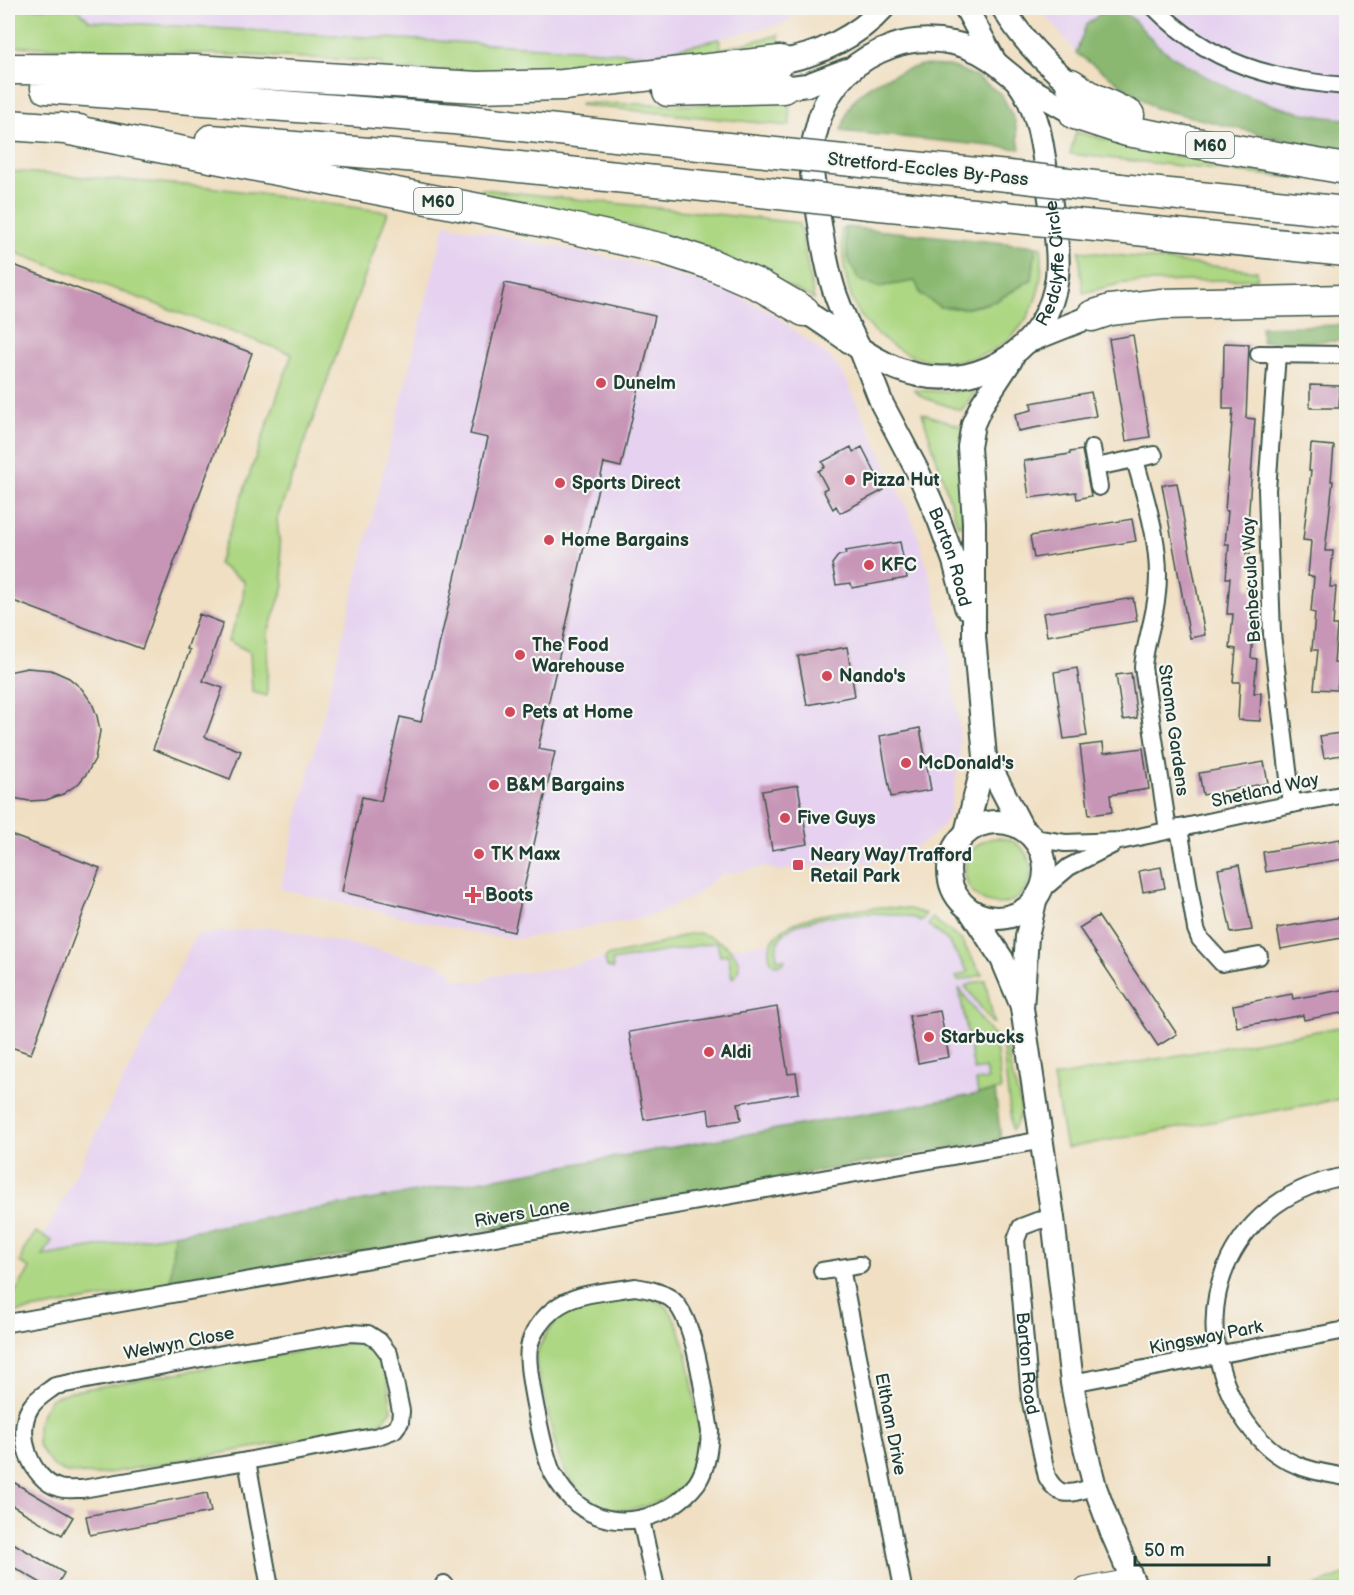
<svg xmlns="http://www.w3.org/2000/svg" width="1354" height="1595" viewBox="0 0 1354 1595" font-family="'Balsamiq Sans',sans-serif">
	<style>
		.built { fill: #e6d2f0 }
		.green { fill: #add783; stroke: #668a5c; stroke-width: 1.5 }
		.forest { fill: #8ab871; stroke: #547a52; stroke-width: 1.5 }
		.building { fill: #c796b7 }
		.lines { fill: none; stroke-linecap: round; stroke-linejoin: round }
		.minor-casing { stroke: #3e5549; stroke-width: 20 }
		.tertiary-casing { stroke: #3e5549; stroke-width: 22 }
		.secondary-casing { stroke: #3e5549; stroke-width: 26 }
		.motorway-casing { stroke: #3e5549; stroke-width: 33 }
		.minor { stroke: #fff; stroke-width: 16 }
		.tertiary { stroke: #fff; stroke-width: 20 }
		.secondary { stroke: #fff; stroke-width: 22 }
		.motorway { stroke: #fff; stroke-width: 30 }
		.motorway-bridge-casing { stroke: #3e5549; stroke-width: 33; stroke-linecap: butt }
		.motorway-bridge { stroke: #fff; stroke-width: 30 }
		.poi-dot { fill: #d1495b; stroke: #f6f6f2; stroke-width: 2 }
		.labels { text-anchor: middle; stroke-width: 4.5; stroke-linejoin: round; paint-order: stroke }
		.shield { fill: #f6f6f2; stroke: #60746d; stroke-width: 1.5 }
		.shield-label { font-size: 16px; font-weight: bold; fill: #1f3d34 }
		.street-label { font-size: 18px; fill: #1f3d34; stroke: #f6f6f2 }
		.poi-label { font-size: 18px; font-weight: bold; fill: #1f3d34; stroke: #f6f6f2; text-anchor: start }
	</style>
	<rect width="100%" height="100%" fill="#f6f6f2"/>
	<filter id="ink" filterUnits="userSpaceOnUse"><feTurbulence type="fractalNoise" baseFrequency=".0167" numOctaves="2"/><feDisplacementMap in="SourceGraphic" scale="12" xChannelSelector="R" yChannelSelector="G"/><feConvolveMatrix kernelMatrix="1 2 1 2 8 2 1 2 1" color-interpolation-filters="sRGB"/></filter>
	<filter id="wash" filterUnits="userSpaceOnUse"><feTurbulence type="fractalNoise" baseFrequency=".008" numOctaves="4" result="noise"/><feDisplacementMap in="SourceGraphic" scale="24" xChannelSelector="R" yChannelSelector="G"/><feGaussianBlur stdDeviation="1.35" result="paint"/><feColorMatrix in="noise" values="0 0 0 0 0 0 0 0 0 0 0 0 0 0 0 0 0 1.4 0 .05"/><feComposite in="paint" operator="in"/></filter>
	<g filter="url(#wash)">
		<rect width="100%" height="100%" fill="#f0dfc2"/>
		<!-- built -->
		<path class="built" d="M 8,8 L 802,8 L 785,23 L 651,55 L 575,49 L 410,41 L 139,38 Z
			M 1040,8 L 1346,8 L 1346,155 L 1155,108 L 1076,53 Z
			M 445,224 L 630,262 L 694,280 L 734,294 L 770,312 L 831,358 L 846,379 L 915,526 L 934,591 L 949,654 L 959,726 L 960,756 L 950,811 L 943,825 L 932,836 L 916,847 L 870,863 L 802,867 L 780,871 L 764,867 L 720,875 L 694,896 L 662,911 L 637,919 L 517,939 L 481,935 L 280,889 Z
			M 873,909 L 913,912 L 942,926 L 965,952 L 976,987 L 995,1091 L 42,1256 L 51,1241 L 44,1237 L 196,935 L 272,927 L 439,964 L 450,970 L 453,979 L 482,982 L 491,976 L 559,968 L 660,945 L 716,940 L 731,948 L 772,942 L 781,931 L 807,919 Z"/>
		<!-- green -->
		<path class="green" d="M 8,8 L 76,8 L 90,21 L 575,49 L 650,55 L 719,39 L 721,49 L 779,35 L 780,49 L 633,63 L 513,72 L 381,69 L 381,62 L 333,59 L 8,46 Z
			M 789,98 L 790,126 L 580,105 L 581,103 L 695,105 Z
			M 1076,132 L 1156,152 L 1301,179 L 1070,154 Z
			M 8,171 L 210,187 L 388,212 L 277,519 L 284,586 L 268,632 L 267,696 L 252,692 L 250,652 L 228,641 L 243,602 L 244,581 L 218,564 L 292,354 L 8,250 Z
			M 482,189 L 799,223 L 814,299 L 707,248 L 620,223 L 480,194 Z
			M 844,227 L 848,258 L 878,287 L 915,281 L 940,307 C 949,308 959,309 968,308 C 992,305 1012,292 1032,279 L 1036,246 L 1041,247 C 1048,305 1014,357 953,361 C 927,363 904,356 885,340 C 873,331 862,320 855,306 C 844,283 843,256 841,230 Z
			M 1079,251 L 1257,271 L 1257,279 L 1123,283 L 1083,293 Z
			M 978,387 L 962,411 L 922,397 L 914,390 L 950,392 Z
			M 922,413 L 963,427 L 963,524 L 958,526 Z
			M965 871a33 33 0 1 1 66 0a33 33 0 1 1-66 0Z
			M 883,907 L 909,909 L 926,914 L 921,921 C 894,907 812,913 788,930 C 778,936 775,949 777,959 L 785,959 L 783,964 L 774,965 C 768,959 768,952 771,944 C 784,912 854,911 883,907 Z
			M 932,918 L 961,940 L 982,975 L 958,981 L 956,977 L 968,972 L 948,941 L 928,925 Z
			M 698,933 C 716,936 752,957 734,977 L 732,978 L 728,954 L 720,956 L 717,942 L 612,961 L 613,969 L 607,967 L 605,959 L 607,956 L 657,945 L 688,934 Z
			M 985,980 L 994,1023 L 992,1023 L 965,986 Z
			M 959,988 L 992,1035 L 995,1035 L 1001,1090 L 978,1094 L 976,1081 L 988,1079 L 985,1068 L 974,1070 Z
			M 1346,1026 L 1346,1098 L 1066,1148 L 1053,1077 Z
			M 1004,1039 L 1006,1040 C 1008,1051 1009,1063 1012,1074 C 1017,1095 1028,1111 1012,1130 L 1002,1043 Z
			M 36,1232 L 52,1241 L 43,1256 L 174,1234 L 170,1286 L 8,1314 L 8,1303 L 30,1269 L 20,1262 L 24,1249 Z
			M 636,1297 C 646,1298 655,1299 663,1304 C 688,1322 694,1402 700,1432 C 700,1447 699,1463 691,1476 C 678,1497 643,1510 619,1510 C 607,1509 596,1504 586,1497 C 556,1474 553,1433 545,1398 C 542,1387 537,1374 536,1363 C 535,1350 547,1332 555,1322 C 575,1302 610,1302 636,1297 Z
			M 354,1342 C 389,1343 386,1383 392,1410 L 382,1422 L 371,1427 L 97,1475 L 67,1473 L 53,1466 L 38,1445 L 37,1426 L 42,1413 L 50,1399 L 68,1392 Z
			M 1346,1574 L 1346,1587 L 1313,1587 Z"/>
		<!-- forest -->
		<path class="forest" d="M 1108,8 C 1131,8 1144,35 1161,48 C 1215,87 1279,114 1346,119 L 1346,155 L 1155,108 L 1076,53 L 1086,25 Z
			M 921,65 L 950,66 L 977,77 L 1002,95 L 1015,121 L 1020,149 L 841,131 C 844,124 846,115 849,108 C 862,83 896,73 921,65 Z
			M 844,227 L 1036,246 L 1032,279 L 996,301 L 967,308 L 940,307 L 921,295 L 915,281 L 878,287 L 859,280 L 848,258 Z
			M 1346,325 L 1346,341 L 1262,342 L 1261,327 Z
			M 995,1091 L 1001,1139 L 170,1286 L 174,1234 Z"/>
		<g id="blocks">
			<!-- building -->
			<path class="building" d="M 8,263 L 252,353 L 142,649 L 8,599 Z
				M 505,283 L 655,316 L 621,467 L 604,463 L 584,547 L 538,749 L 555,752 L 514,932 L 342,892 L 362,797 L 381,801 L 400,717 L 421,722 L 488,438 L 470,434 Z
				M 1133,335 L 1150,437 L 1126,441 L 1109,339 Z
				M 1224,343 L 1249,344 L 1246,418 L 1255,419 L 1246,554 L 1250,554 L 1247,588 L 1253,589 L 1250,624 L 1254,625 L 1251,658 L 1257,659 L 1254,693 L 1261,693 L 1260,721 L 1238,720 L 1240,682 L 1233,682 L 1236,649 L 1230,648 L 1233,614 L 1227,614 L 1230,578 L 1226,578 L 1229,544 L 1225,544 L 1228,511 L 1225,511 L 1233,409 L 1223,409 Z
				M 1310,385 L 1340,386 L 1339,408 L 1310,408 Z
				M 1091,392 L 1096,416 L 1018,431 L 1015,414 L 1032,410 L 1031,403 Z
				M 1311,444 L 1334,446 L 1331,481 L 1333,481 L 1325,551 L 1333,551 L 1330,587 L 1336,587 L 1333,625 L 1337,625 L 1334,663 L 1340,664 L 1337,690 L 1314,689 L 1318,650 L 1312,650 L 1315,613 L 1311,612 L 1314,577 L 1308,576 L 1311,541 L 1303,540 L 1311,471 L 1309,471 Z
				M 851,447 L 853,452 L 862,447 L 884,490 L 840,513 L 836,506 L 833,509 L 823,490 L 827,488 L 818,471 L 825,467 L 822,462 Z
				M 1082,450 L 1091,496 L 1077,499 L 1076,492 L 1029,498 L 1024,461 L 1070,454 L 1070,452 Z
				M 1177,483 L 1205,635 L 1190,638 L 1162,485 Z
				M 1132,519 L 1136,541 L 1034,558 L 1030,536 Z
				M 900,542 L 907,578 L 852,588 L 851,583 L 836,585 L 832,564 L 838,556 L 846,554 L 845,551 Z
				M 1133,598 L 1137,621 L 1047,636 L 1043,613 Z
				M 199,614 L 223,623 L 203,681 L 223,688 L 205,737 L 241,751 L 230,779 L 153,749 L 190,650 L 187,649 Z
				M 847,647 L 855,696 L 807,705 L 798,656 Z
				M 27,668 L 51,670 L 69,678 L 82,689 L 92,703 L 97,716 L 100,731 L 95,759 L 87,773 L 79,783 L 63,794 L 46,800 L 29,801 L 8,797 L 8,672 Z
				M 1077,668 L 1087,736 L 1064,739 L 1054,672 Z
				M 1131,673 L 1137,718 L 1123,720 L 1116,675 Z
				M 920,728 L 931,790 L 891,797 L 880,736 Z
				M 1347,732 L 1347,754 L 1324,758 L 1320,736 Z
				M 1103,743 L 1104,753 L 1143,748 L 1149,789 L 1110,795 L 1112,812 L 1089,815 L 1080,746 Z
				M 1264,762 L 1268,783 L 1203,795 L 1199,773 Z
				M 798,785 L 808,844 L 772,850 L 762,791 Z
				M 8,834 L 100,868 L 31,1054 L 8,1046 Z
				M 1340,839 L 1344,859 L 1266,872 L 1263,852 Z
				M 1239,865 L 1252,930 L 1231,933 L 1218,869 Z
				M 1161,867 L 1165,888 L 1143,892 L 1139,871 Z
				M 1098,916 L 1177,1034 L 1158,1046 L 1079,928 Z
				M 1347,916 L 1347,937 L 1281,949 L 1277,928 Z
				M 1347,989 L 1347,1012 L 1304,1020 L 1303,1015 L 1237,1027 L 1233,1005 L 1292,994 L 1293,999 Z
				M 777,1007 L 788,1074 L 796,1073 L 799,1093 L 738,1103 L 741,1120 L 710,1125 L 708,1109 L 644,1120 L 629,1032 Z
				M 940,1011 L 949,1057 L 918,1063 L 909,1016 Z
				M 8,1479 L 73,1517 L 62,1535 L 8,1503 Z
				M 207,1493 L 211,1512 L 90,1535 L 86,1516 Z
				M 8,1540 L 64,1573 L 56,1587 L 48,1587 L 8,1564 Z"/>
		</g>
	</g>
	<g filter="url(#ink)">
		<use href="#blocks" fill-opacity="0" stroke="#3e5549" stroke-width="1.5"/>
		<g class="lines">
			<defs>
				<g id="minor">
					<path d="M 1155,8 C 1209,63 1272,80 1346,86"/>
					<path d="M 1259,354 L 1346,355"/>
					<path d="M 1277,354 L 1267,490 L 1272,634 L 1292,804"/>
					<path d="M 1092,448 L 1099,487"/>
					<path d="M 1135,460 C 1147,503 1162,549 1157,593 C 1155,619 1145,642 1143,667 L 1168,830"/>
					<path d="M 1096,467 L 1154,455"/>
					<path d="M 1179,828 L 1196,929 L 1200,939 L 1222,963 L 1259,956"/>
					<path d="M 1033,838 L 1065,843 L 1120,841 L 1292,804 L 1346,794"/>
					<path d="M 1043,889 L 1069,867 L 1114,844"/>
					<path d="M 1346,1176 C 1236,1195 1183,1302 1234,1402 C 1247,1428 1269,1454 1297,1465 C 1313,1472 1330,1474 1346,1477"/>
					<path id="s1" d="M 1053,1218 L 1037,1221 L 1021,1227 L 1016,1240 L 1030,1398 L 1047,1477 C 1060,1501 1073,1492 1095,1487"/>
					<path d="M 841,1268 L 903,1588"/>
					<path d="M 822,1271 L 860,1265"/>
					<path d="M 635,1287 C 647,1289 659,1291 670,1298 C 696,1315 704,1400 710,1431 C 709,1449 707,1468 697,1483 C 669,1520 614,1534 577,1504 C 567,1496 558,1483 552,1472 C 544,1453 525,1367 529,1348 C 531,1334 542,1319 553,1310 C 574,1292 608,1292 635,1287 Z"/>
					<path d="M 8,1323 L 1043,1140"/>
					<path d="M 349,1333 L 368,1334 L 379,1341 L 389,1354 L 401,1411 L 400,1422 L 394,1430 L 378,1436 L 247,1461 L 82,1489 C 75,1489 66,1490 59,1488 C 30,1479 15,1433 30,1408 C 36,1398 46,1393 55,1386 L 228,1353 Z"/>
					<path d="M 1072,1383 L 1346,1330"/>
					<path d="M 247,1461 L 270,1588"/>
					<path d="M 641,1520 L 656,1588"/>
					<path d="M 444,1584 L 445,1588"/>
				</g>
				<path id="tertiary" d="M 1085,1588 L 1132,1579"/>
				<g id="secondary">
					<path d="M 966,8 L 995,62"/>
					<path d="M 1003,8 C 1021,38 1043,62 1071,84"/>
					<path d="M 780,61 C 817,57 859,35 883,8"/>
					<path d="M 1018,82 L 1075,114"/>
					<path d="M 783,88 L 807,85 L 847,70"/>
					<path id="s2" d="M 804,311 C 841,333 875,366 918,375 C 984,389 1049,345 1057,277 C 1060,249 1053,219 1049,192 C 1043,155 1041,111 1017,81 C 1013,76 1006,72 1002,68 C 987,55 972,47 953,43 C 933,39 912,39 893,46 C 858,58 832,80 820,117 C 817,128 813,140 812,151 C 810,169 814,188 817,206 C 822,236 826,267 836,296 C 842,313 850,330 858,346"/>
					<path d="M 1029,341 L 1092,316"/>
					<path id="s3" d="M 860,348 L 882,404 L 919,474 L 939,520 L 954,561 L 966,607"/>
					<path d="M 985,757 L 1022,828"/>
					<circle cx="997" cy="870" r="48"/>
					<path d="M 966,833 L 985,757 L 974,637 L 974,522 L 969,447 L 973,424 L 982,404 L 1011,360"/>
					<path d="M 1035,901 L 1027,937 L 1022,1008 L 1053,1218 L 1072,1383 L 1080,1427 L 1095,1487 L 1112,1533 L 1136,1588"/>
					<path d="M 971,912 L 1002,959 L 1021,1004"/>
				</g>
				<path id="motorway" d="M 8,69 L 194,70 L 477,87 L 563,85 L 780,61
					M 1071,84 L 1091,97 L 1129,115
					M 46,88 L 454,119 L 737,149
					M 668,91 L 783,88
					M 1075,114 L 1127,131 L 1346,169
					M 8,125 L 79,130
					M 60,128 L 526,218 L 664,249 L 713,265 L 761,286 L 804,311
					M 211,140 L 442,159 L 733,189
					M 872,163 L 1008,176
					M 1120,189 L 1346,212
					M 869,204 L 1005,217
					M 1116,228 L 1346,251
					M 1092,316 L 1110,310 L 1162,304 L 1346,300"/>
			</defs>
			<!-- minor casing -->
			<use href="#minor" class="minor-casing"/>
			<!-- tertiary casing -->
			<use href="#tertiary" class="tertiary-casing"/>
			<!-- secondary casing -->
			<use href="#secondary" class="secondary-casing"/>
			<!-- motorway casing -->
			<use href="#motorway" class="motorway-casing"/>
			<!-- minor -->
			<use href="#minor" class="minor"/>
			<!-- tertiary -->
			<use href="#tertiary" class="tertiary"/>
			<!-- secondary -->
			<use href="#secondary" class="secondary"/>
			<!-- motorway -->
			<use href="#motorway" class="motorway"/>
			<defs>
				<path id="motorway-bridge" d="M 737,149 L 872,163
					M 1008,176 L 1120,189
					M 733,189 L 869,204
					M 1005,217 L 1116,228"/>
			</defs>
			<!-- motorway-bridge casing -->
			<use href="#motorway-bridge" class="motorway-bridge-casing"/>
			<!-- motorway-bridge -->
			<use href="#motorway-bridge" class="motorway-bridge"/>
		</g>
	</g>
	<!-- markers -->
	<g class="poi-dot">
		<circle cx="601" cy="383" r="6"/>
		<circle cx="850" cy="480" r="6"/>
		<circle cx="560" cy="483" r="6"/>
		<circle cx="549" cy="540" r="6"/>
		<circle cx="869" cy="565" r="6"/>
		<circle cx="520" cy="655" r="6"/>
		<circle cx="827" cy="676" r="6"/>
		<circle cx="510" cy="712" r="6"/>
		<circle cx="906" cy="763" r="6"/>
		<circle cx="494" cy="785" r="6"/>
		<circle cx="785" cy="818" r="6"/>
		<circle cx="479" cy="854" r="6"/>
		<rect x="792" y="859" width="12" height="12" rx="3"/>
		<path d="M470 886h6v6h6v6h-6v6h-6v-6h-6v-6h6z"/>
		<circle cx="929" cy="1037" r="6"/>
		<circle cx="709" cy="1052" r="6"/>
	</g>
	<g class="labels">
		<!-- shield labels -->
		<g class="shield">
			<rect x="1186" y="132" width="48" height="26" rx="4.5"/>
			<rect x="414" y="188" width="48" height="26" rx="4.5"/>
		</g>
		<g class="shield-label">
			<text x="1210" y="151">M60</text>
			<text x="438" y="207">M60</text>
		</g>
		<!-- street labels -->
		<g class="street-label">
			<text transform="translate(928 169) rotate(6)" y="6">Stretford-Eccles By-Pass</text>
			<text dy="6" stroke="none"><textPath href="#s2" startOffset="336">Redclyffe Circle</textPath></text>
			<text dy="6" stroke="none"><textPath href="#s3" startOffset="228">Barton Road</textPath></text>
			<text transform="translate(1251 580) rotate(-93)" y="6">Benbecula Way</text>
			<text transform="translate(1174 730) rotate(82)" y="6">Stroma Gardens</text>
			<text transform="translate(1265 790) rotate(-12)" y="6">Shetland Way</text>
			<text transform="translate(522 1213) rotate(-10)" y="6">Rivers Lane</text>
			<text transform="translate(1206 1337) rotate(-11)" y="6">Kingsway Park</text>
			<text transform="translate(179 1343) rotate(-11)" y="6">Welwyn Close</text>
			<text dy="6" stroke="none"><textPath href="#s1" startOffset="171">Barton Road</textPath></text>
			<text transform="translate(891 1424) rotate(79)" y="6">Eltham Drive</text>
		</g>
		<!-- poi labels -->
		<g class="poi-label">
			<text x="613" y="389">Dunelm</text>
			<text x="862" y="486">Pizza Hut</text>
			<text x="572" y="489">Sports Direct</text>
			<text x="561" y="546">Home Bargains</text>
			<text x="881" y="571">KFC</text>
			<text x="532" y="651">The Food<tspan x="532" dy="21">Warehouse</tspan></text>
			<text x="839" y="682">Nando's</text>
			<text x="522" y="718">Pets at Home</text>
			<text x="918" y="769">McDonald's</text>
			<text x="506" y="791">B&amp;M Bargains</text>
			<text x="797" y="824">Five Guys</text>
			<text x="491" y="860">TK Maxx</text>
			<text x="810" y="861">Neary Way/Trafford<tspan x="810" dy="21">Retail Park</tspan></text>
			<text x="485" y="901">Boots</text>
			<text x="941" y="1043">Starbucks</text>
			<text x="721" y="1058">Aldi</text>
		</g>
	</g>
	<!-- margin -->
	<rect width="1354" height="1595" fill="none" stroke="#f6f6f2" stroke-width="30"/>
	<!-- scale -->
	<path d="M1135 1556v9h134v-9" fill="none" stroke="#1f3d34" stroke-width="3"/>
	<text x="1144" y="1556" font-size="18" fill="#1f3d34" stroke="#f6f6f2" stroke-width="4.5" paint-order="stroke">50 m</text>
</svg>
